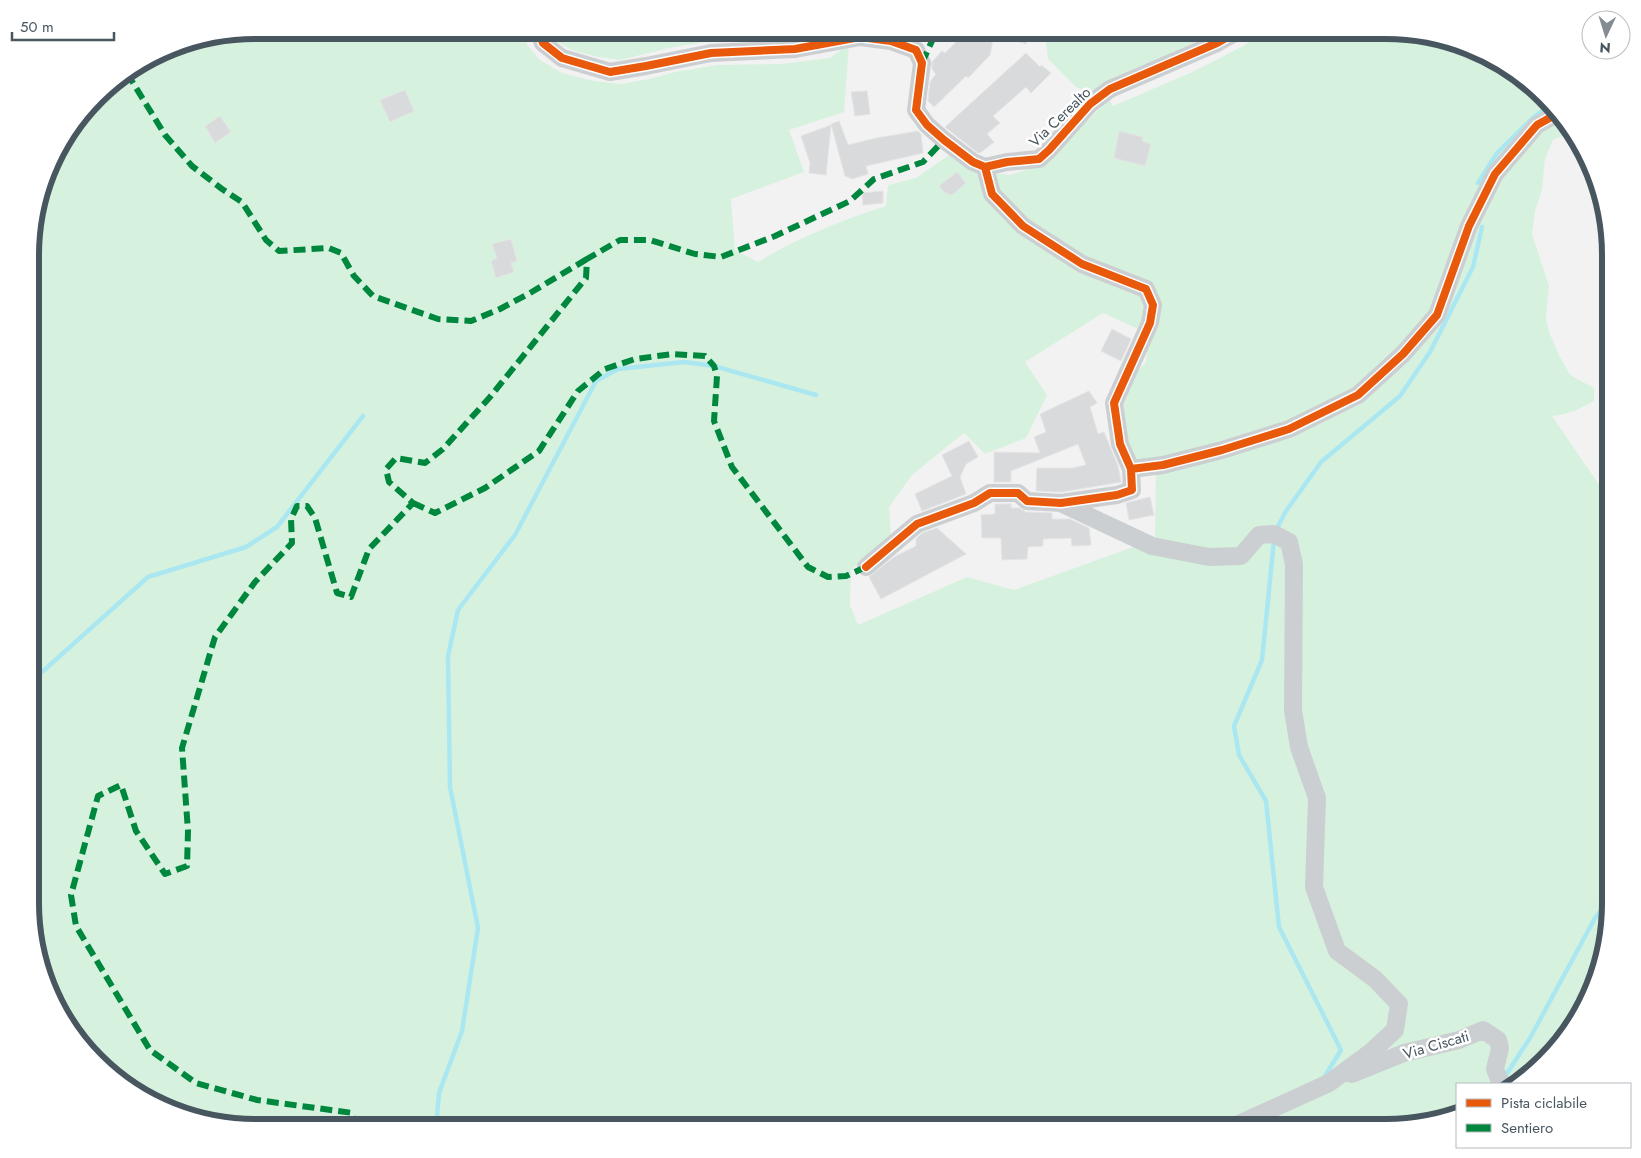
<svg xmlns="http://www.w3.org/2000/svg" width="1641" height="1158" viewBox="0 0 1641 1158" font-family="Jost,sans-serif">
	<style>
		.green { fill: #d6f2df; fill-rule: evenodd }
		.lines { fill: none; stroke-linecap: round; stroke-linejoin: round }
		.stream { stroke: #aae7f1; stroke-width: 4.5 }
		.building { fill: #d9dadb; stroke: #e4e4e5 }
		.minor { stroke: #cccfd1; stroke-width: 18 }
		.quiet { stroke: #00873e; stroke-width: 6; stroke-dasharray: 12 6; stroke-linecap: butt }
		.cycleway-casing { stroke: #fff; stroke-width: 11 }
		.cycleway { stroke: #e8590c; stroke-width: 8 }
		.labels { text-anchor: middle; stroke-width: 5; stroke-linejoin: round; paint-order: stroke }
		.street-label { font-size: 15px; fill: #485660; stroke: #fff }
		.rim { fill: none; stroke: #485660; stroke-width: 6 }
	</style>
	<rect width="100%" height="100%" fill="#f3f2f2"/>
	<!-- green -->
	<path class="green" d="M 255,30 L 520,30 L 528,46 L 540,60 L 562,73 L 594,81 L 621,84 L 649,79 L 675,72 L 717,65 L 781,64 L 830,58 L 849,44 L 825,34 L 779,40 L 716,40 L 669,48 L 620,60 L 598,57 L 572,50 L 557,42 L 547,30 L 912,30 L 902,44 L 849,44 L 844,112 L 789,130 L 804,172 L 731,199 L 735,250 L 758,262 C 798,238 841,220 886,206 L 888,185 L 916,178 L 949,155 L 971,171 L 1011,175 L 1040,165 L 1109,100 L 1076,87 L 1048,59 L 1045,30 L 1220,30 L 1180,50 L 1117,76 L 1100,85 L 1113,106 L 1190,73 L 1220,58 L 1245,45 L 1263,30 L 1401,30 L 1472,47 L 1523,77 L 1570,133 L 1553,140 L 1545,159 L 1542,190 L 1535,211 L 1532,234 L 1549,286 L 1546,318 L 1549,332 L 1558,353 L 1570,375 L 1594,388 L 1594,401 C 1580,409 1567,415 1552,416 L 1611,502 L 1611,918 L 1599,976 L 1564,1040 L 1511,1084 L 1457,1084 L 1457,1111 L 1386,1128 L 240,1128 L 182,1116 L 118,1081 L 60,1015 L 32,932 L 32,226 L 53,155 L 106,86 L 169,47 ZM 1103,313 L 1149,334 L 1146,362 L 1107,404 L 1131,473 L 1156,467 L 1155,539 L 1014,590 L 967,577 L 858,625 L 850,605 L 851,570 L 891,537 L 889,507 L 912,475 L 964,433 L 985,454 L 1026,438 L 1047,395 L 1025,362 Z"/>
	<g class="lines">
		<!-- stream -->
		<path class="stream" d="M 1478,183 L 1497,153 L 1535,116 L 1548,107
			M 1276,530 L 1286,511 L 1321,462 L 1400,396 L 1430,352 L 1473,267 L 1482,227
			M 1274,540 L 1262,660 L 1234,726 L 1239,755 L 1266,801 L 1279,927 L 1341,1050 L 1325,1076
			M 32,681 L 148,577 L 246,547 L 277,527 L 363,416
			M 1504,1078 L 1530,1038 L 1595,918 L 1611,899
			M 436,1128 L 439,1093 L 462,1031 L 478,928 L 450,787 L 448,656 L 458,610 L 515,535 L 596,381 L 618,369 L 684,362 L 714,366 L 816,395
			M 564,1128 L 578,1121 L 779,1119 L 826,1128
			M 1213,1128 L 1227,1121"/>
	</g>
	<!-- building -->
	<path class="building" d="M 968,30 L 1030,30 L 1026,44 L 994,34 L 990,55 L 968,78 L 966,76 L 934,107 L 928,101 L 930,82 L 936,74 L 932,69 L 932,62 L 942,51 L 945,53 Z
		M 1026,53 L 1040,67 L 1041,65 L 1051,73 L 1031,93 L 1026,87 L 993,116 L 1000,123 L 987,134 L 994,142 L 980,153 L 978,153 L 945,127 Z
		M 405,90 L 414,111 L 390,122 L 380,100 Z
		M 867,91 L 870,114 L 855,116 L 851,92 Z
		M 220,116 L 231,132 L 215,143 L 205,126 Z
		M 839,121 L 848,145 L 876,138 L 918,131 L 921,134 L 923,153 L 866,166 L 868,174 L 852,179 L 845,176 L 831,124 Z
		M 831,125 L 826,175 L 809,173 L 810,163 L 801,136 Z
		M 1119,131 L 1143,137 L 1142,141 L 1151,144 L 1145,166 L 1114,158 Z
		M 957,172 L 966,183 L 952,195 L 945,193 L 939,186 Z
		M 883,191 L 883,203 L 863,205 L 862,193 Z
		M 511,239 L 517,261 L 511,263 L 514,272 L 496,278 L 491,261 L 497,258 L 492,244 Z
		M 1112,329 L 1131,339 L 1121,361 L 1101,351 Z
		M 1089,391 L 1097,403 L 1090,407 L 1098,434 L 1104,432 L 1118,466 L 1121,482 L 1061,492 L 1036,491 L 1037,468 L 1073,468 L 1086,465 L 1078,444 L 1011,471 L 1011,482 L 994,482 L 994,452 L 1040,453 L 1034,437 L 1046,432 L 1040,414 Z
		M 969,441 L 978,457 L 966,464 L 960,477 L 966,494 L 922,511 L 915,494 L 952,476 L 942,455 Z
		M 1150,497 L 1154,515 L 1129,520 L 1126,503 Z
		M 995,504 L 1011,504 L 1011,508 L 1019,508 L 1026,512 L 1052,513 L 1052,519 L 1070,519 L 1089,528 L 1091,545 L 1072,546 L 1071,538 L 1043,539 L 1043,546 L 1028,547 L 1027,559 L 1002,560 L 1001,538 L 982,538 L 981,515 L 995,514 Z
		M 937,528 L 966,554 L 881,599 L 869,577 L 894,557 L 916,546 L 916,539 L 922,533 Z"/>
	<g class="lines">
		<!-- minor -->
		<path class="minor" d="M 538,30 L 543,43 L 562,58 L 610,72 L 646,66 L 711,53 L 795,49 L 860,37 L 891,41 L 916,50 L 922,63 L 916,110 L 927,125 L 944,140 L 973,162 L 985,167 L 1007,162 L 1039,159 L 1049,150 L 1090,104 L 1110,89 L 1217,43 L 1240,30
			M 1131,469 L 1163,465 L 1222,450 L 1289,429 L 1358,395 L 1403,354 L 1437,315 L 1469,226 L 1495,174 L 1537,125 L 1555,115
			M 1061,503 L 1152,546 L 1209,557 L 1241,556 L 1259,535 L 1274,534 L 1289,542 L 1294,564 L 1293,710 L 1299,747 L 1317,798 L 1314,887 L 1337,951 L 1375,979 L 1399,1004 L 1395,1030 L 1371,1052 L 1329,1083 L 1230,1128
			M 866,567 L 917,524 L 974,503 L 990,493 L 1018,493 L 1027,501 L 1061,503 L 1117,495 L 1132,490 L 1131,469 L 1120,444 L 1114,403 L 1150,323 L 1153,305 L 1146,289 L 1082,264 L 1023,226 L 992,194 L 985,167
			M 1352,1074 L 1404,1053 L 1459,1040 L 1483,1030 L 1498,1040 L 1500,1048 L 1495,1069 L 1501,1084"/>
		<!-- quiet -->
		<path class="quiet" d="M 922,63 L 937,30
			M 127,73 L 165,135 L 192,166 L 222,189 L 242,202 L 266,240 L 279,251 L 329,248 L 341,253 L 354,276 L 373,296 L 438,319 L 471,321 L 500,309 L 530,293 L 587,259
			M 413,503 L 435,513 L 485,488 L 539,451 L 578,391 L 605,369 L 635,359 L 673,354 L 705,356 L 714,366 L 717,376 L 714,421 L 732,467 L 808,567 L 828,577 L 846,576 L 866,567
			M 354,1128 L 353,1113 L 257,1100 L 196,1083 L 150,1050 L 76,926 L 71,895 L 98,796 L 121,785 L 136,831 L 165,874 L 187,866 L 188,831 L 182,748 L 215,637 L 255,582 L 292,543 L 291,519 L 297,506 L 307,506 L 315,518 L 337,593 L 351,597 L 369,549 L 413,503 L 389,482 L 386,469 L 396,458 L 425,463 L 443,449 L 490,397 L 586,278 L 587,259 L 620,240 L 650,240 L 695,254 L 721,257 L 775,236 L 850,201 L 874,179 L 923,162 L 944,140"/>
		<defs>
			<path id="cycleway" d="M 538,30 L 543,43 L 562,58 L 610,72 L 646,66 L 711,53 L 795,49 L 860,37 L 891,41 L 916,50 L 922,63 L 916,110 L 927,125 L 944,140 L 973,162 L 985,167 L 1007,162 L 1039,159 L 1049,150 L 1090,104 L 1110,89 L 1217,43 L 1240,30
				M 1131,469 L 1163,465 L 1222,450 L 1289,429 L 1358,395 L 1403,354 L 1437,315 L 1469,226 L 1495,174 L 1537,125 L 1555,115
				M 866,567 L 917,524 L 974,503 L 990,493 L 1018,493 L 1027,501 L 1061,503 L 1117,495 L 1132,490 L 1131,469 L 1120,444 L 1114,403 L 1150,323 L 1153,305 L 1146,289 L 1082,264 L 1023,226 L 992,194 L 985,167"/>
		</defs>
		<!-- cycleway casing -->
		<use href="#cycleway" class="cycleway-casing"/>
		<!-- cycleway -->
		<use href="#cycleway" class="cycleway"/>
	</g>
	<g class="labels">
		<!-- street labels -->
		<g class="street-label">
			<text transform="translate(1060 117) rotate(-44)" y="5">Via Cerealto</text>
			<text transform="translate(1436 1045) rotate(-16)" y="5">Via Ciscati</text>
		</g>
	</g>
	<!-- crop -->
	<path d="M0 0H1641V1158H0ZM255 39H1386A216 216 0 0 1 1602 255V903A216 216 0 0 1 1386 1119H255A216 216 0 0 1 39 903V255A216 216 0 0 1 255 39Z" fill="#fff" fill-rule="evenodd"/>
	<path class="rim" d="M255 39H1386A216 216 0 0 1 1602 255V903A216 216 0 0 1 1386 1119H255A216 216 0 0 1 39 903V255A216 216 0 0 1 255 39Z"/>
	<!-- legend -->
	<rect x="1456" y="1083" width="175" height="65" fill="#ffffff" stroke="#b6bbbf"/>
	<rect x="1466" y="1099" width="25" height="8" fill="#e8590c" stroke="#b6bbbf"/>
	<text x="1501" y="1108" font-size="15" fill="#485660">Pista ciclabile</text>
	<rect x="1466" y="1124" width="25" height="8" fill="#00873e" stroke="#b6bbbf"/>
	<text x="1501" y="1133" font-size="15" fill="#485660">Sentiero</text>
	<!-- north arrow -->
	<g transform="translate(1606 35) rotate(184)"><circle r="24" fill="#ffffff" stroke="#b6bbbf"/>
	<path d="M0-4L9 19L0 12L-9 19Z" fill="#848d93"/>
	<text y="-8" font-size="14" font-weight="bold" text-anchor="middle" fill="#485660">N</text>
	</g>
	<!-- scale -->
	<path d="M12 32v8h102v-8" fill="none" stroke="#485660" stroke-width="2.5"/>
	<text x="20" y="32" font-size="15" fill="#485660" stroke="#ffffff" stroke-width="4" paint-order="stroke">50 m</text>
</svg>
